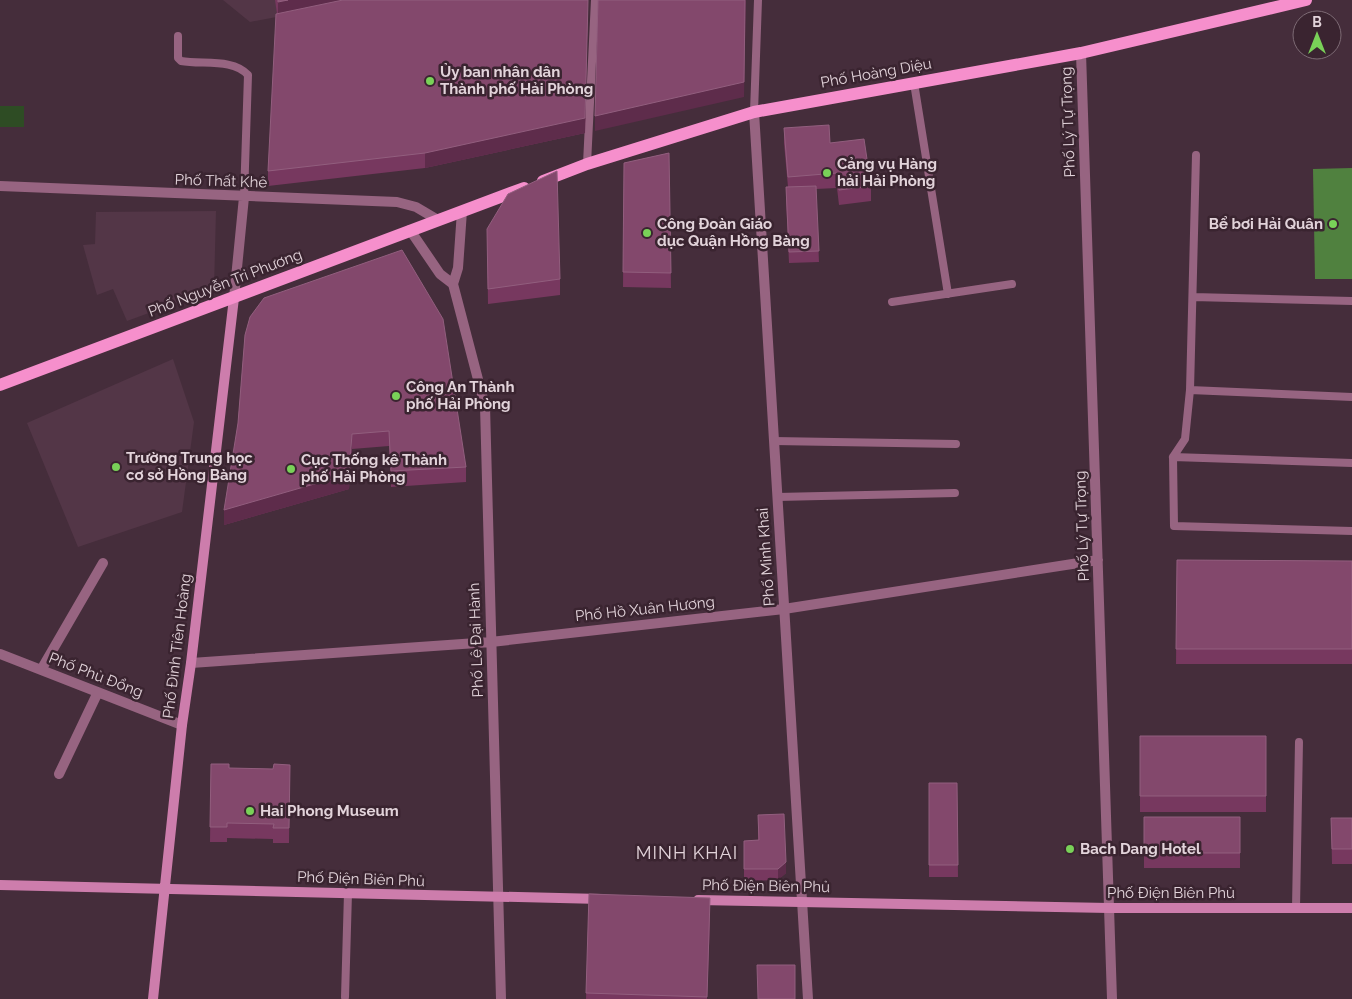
<svg xmlns="http://www.w3.org/2000/svg" width="1352" height="999" viewBox="0 0 1352 999" font-family="Raleway,sans-serif">
	<style>
		.built { fill: #533647 }
		.green { fill: #2e4c24 }
		.water { fill: #50813f }
		.lines { fill: none; stroke-linecap: round; stroke-linejoin: round }
		.service { stroke: #976481; stroke-width: 8 }
		.minor { stroke: #976481; stroke-width: 10 }
		.tertiary { stroke: #976481; stroke-width: 10 }
		.secondary { stroke: #cd7dac; stroke-width: 10 }
		.primary { stroke: #f68fcc; stroke-width: 12 }
		.wall { fill: #77385f }
		.shaded-wall { fill: #5e2c4b }
		.building { fill: #83486c; stroke: #925e7e }
		.poi-dot { fill: #79d158; stroke: #3a2430; stroke-width: 2 }
		.labels { text-anchor: middle; stroke-width: 5; stroke-linejoin: round; paint-order: stroke }
		.poi-label { font-size: 15px; font-weight: bold; fill: #e2d3da; stroke: #3a2430; text-anchor: start }
		.street-label { font-size: 15px; fill: #e2d3da; stroke: #3a2430 }
		.quarter-label { font-size: 18px; letter-spacing: 1px; fill: #e2d3da; stroke: #3a2430 }
	</style>
	<rect width="100%" height="100%" fill="#452d3b"/>
	<!-- built -->
	<path class="built" d="M 223,0 L 367,0 L 250,22 Z
		M 216,211 L 214,289 L 127,321 L 113,289 L 97,295 L 83,245 L 95,244 L 96,212 Z
		M 173,359 L 194,422 L 182,512 L 78,547 L 27,423 Z"/>
	<!-- green -->
	<path class="green" d="M 0,106 L 24,106 L 24,127 L 0,127 Z"/>
	<!-- water -->
	<path class="water" d="M 1352,168 L 1352,279 L 1315,279 L 1313,169 Z"/>
	<g class="lines">
		<!-- service -->
		<path class="service" d="M 178,36 L 178,58 L 181,61 C 202,65 233,58 248,75 L 244,197
			M 914,83 L 948,294
			M 754,112 L 758,0
			M 587,164 L 595,0
			M 1193,297 L 1352,301
			M 892,302 L 1012,284
			M 1190,390 L 1196,155
			M 774,441 L 956,444
			M 1173,457 L 1185,439 L 1190,390 L 1352,397
			M 1352,463 L 1173,457 L 1174,526 L 1352,531
			M 777,497 L 955,493
			M 1296,908 L 1299,742
			M 345,997 L 348,893"/>
		<!-- minor -->
		<path class="minor" d="M 1081,53 L 1112,999
			M 0,186 L 397,202 L 416,207 L 438,220
			M 462,211 L 458,268 L 453,284 L 485,406 L 501,999
			M 410,230 L 440,274 L 453,284
			M 234,298 L 244,197
			M 0,654 L 182,725
			M 191,663 L 491,642 L 784,609 L 1098,560
			M 41,670 L 103,563
			M 59,774 L 98,692"/>
		<!-- tertiary -->
		<path class="tertiary" d="M 754,112 L 808,999"/>
		<!-- secondary -->
		<path class="secondary" d="M 0,885 L 601,899
			M 698,900 L 1109,908 L 1352,908
			M 153,999 L 182,725 L 191,663 L 234,298"/>
		<!-- primary -->
		<path class="primary" d="M 543,181 L 587,164 L 754,112 L 1081,53 L 1306,0
			M 0,385 L 524,188"/>
	</g>
	<!-- wall -->
	<path class="wall" d="M 275,0 L 588,0 L 585,133 L 425,168 L 268,186 L 268,171 L 277,14 Z
		M 784,128 L 830,143 L 871,186 L 871,201 L 839,205 L 837,188 L 816,189 L 819,262 L 789,263 L 786,199 L 786,187 L 788,187 L 784,143 Z
		M 669,153 L 671,288 L 623,287 L 624,163 Z
		M 487,229 L 560,279 L 560,295 L 488,304 Z
		M 245,335 L 466,467 L 466,482 L 391,487 L 389,446 L 352,449 L 349,489 L 224,525 L 238,423 Z
		M 1177,560 L 1352,561 L 1352,664 L 1176,664 Z
		M 1140,736 L 1266,736 L 1266,812 L 1140,812 Z
		M 211,764 L 229,768 L 273,769 L 290,765 L 289,843 L 273,843 L 273,839 L 227,838 L 227,842 L 210,842 Z
		M 929,783 L 957,783 L 958,877 L 929,877 Z
		M 758,815 L 786,873 L 778,880 L 744,881 L 744,841 L 758,840 Z
		M 1144,817 L 1240,817 L 1240,868 L 1144,868 Z
		M 1331,818 L 1352,818 L 1352,864 L 1332,864 Z
		M 589,894 L 710,920 L 707,999 L 586,999 Z"/>
	<!-- shaded-wall -->
	<path class="shaded-wall" d="M 288,0 L 361,0 L 278,17 L 278,2 Z
		M 588,0 L 585,133 L 425,168 L 425,153 Z
		M 746,0 L 744,97 L 595,131 L 595,116 Z
		M 352,434 L 352,449 L 349,489 L 224,525 L 224,510 Z
		M 786,862 L 786,873 L 778,880 L 778,869 Z
		M 710,898 L 710,920 L 707,999 Z"/>
	<!-- building -->
	<path class="building" d="M 278,0 L 288,0 L 278,2 Z
		M 343,0 L 588,0 L 585,118 L 425,153 L 268,171 L 276,14 Z
		M 598,0 L 745,0 L 744,82 L 595,116 Z
		M 829,125 L 830,143 L 864,139 L 871,186 L 839,190 L 837,173 L 788,177 L 784,128 Z
		M 669,153 L 671,273 L 623,272 L 624,163 Z
		M 557,171 L 560,279 L 488,289 L 487,229 L 508,194 Z
		M 816,186 L 819,251 L 789,252 L 786,187 Z
		M 402,250 L 443,319 L 466,467 L 391,471 L 389,431 L 352,434 L 349,474 L 224,510 L 238,423 L 245,335 L 250,317 L 264,298 Z
		M 1177,560 L 1352,561 L 1352,649 L 1176,649 Z
		M 1140,736 L 1266,736 L 1266,796 L 1140,796 Z
		M 211,764 L 229,764 L 229,768 L 273,769 L 274,764 L 290,765 L 289,828 L 273,828 L 274,824 L 227,823 L 227,827 L 210,827 Z
		M 929,783 L 957,783 L 958,865 L 929,865 Z
		M 784,814 L 786,862 L 778,869 L 744,869 L 744,841 L 759,840 L 758,815 Z
		M 1144,817 L 1240,817 L 1240,853 L 1144,853 Z
		M 1331,818 L 1352,818 L 1352,849 L 1332,849 Z
		M 589,894 L 710,898 L 707,997 L 586,993 Z
		M 757,965 L 795,965 L 795,999 L 758,999 Z"/>
	<!-- markers -->
	<g class="poi-dot">
		<circle cx="430" cy="81" r="5"/>
		<circle cx="827" cy="173" r="5"/>
		<circle cx="1333" cy="224" r="5"/>
		<circle cx="647" cy="233" r="5"/>
		<circle cx="396" cy="396" r="5"/>
		<circle cx="116" cy="467" r="5"/>
		<circle cx="291" cy="469" r="5"/>
		<circle cx="250" cy="811" r="5"/>
		<circle cx="1070" cy="849" r="5"/>
	</g>
	<g class="labels">
		<!-- poi labels -->
		<g class="poi-label">
			<text x="440" y="77">Ủy ban nhân dân<tspan x="440" dy="17">Thành phố Hải Phòng</tspan></text>
			<text x="837" y="169">Cảng vụ Hàng<tspan x="837" dy="17">hải Hải Phòng</tspan></text>
			<text x="657" y="229">Công Đoàn Giáo<tspan x="657" dy="17">dục Quận Hồng Bàng</tspan></text>
			<text x="1323" y="229" text-anchor="end">Bể bơi Hải Quân</text>
			<text x="406" y="392">Công An Thành<tspan x="406" dy="17">phố Hải Phòng</tspan></text>
			<text x="126" y="463">Trường Trung học<tspan x="126" dy="17">cơ sở Hồng Bàng</tspan></text>
			<text x="301" y="465">Cục Thống kê Thành<tspan x="301" dy="17">phố Hải Phòng</tspan></text>
			<text x="260" y="816">Hai Phong Museum</text>
			<text x="1080" y="854">Bach Dang Hotel</text>
		</g>
		<!-- street labels -->
		<g class="street-label">
			<text transform="translate(876 73) rotate(-10)" y="5">Phố Hoàng Diệu</text>
			<text transform="translate(1068 122) rotate(-92)" y="5">Phố Lý Tự Trọng</text>
			<text transform="translate(221 181) rotate(2)" y="5">Phố Thất Khê</text>
			<text transform="translate(225 283) rotate(-21)" y="5">Phố Nguyễn Tri Phương</text>
			<text transform="translate(1082 526) rotate(-92)" y="5">Phố Lý Tự Trọng</text>
			<text transform="translate(766 557) rotate(-94)" y="5">Phố Minh Khai</text>
			<text transform="translate(645 609) rotate(-6)" y="5">Phố Hồ Xuân Hương</text>
			<text transform="translate(476 640) rotate(-92)" y="5">Phố Lê Đại Hành</text>
			<text transform="translate(177 646) rotate(-83)" y="5">Phố Đinh Tiên Hoàng</text>
			<text transform="translate(96 675) rotate(21)" y="5">Phố Phù Đổng</text>
			<text transform="translate(361 879) rotate(2)" y="5">Phố Điện Biên Phủ</text>
			<text transform="translate(766 886) rotate(1)" y="5">Phố Điện Biên Phủ</text>
			<text x="1171" y="898">Phố Điện Biên Phủ</text>
		</g>
		<!-- quarter labels -->
		<g class="quarter-label">
			<text x="687" y="859">MINH KHAI</text>
		</g>
	</g>
	<!-- north arrow -->
	<g transform="translate(1317 35)"><circle r="24" fill="#3a2430" stroke="#7d6a74"/>
	<path d="M0-4L9 19L0 12L-9 19Z" fill="#79d158"/>
	<text y="-8" font-size="14" font-weight="bold" text-anchor="middle" fill="#e2d3da">B</text>
	</g>
</svg>
